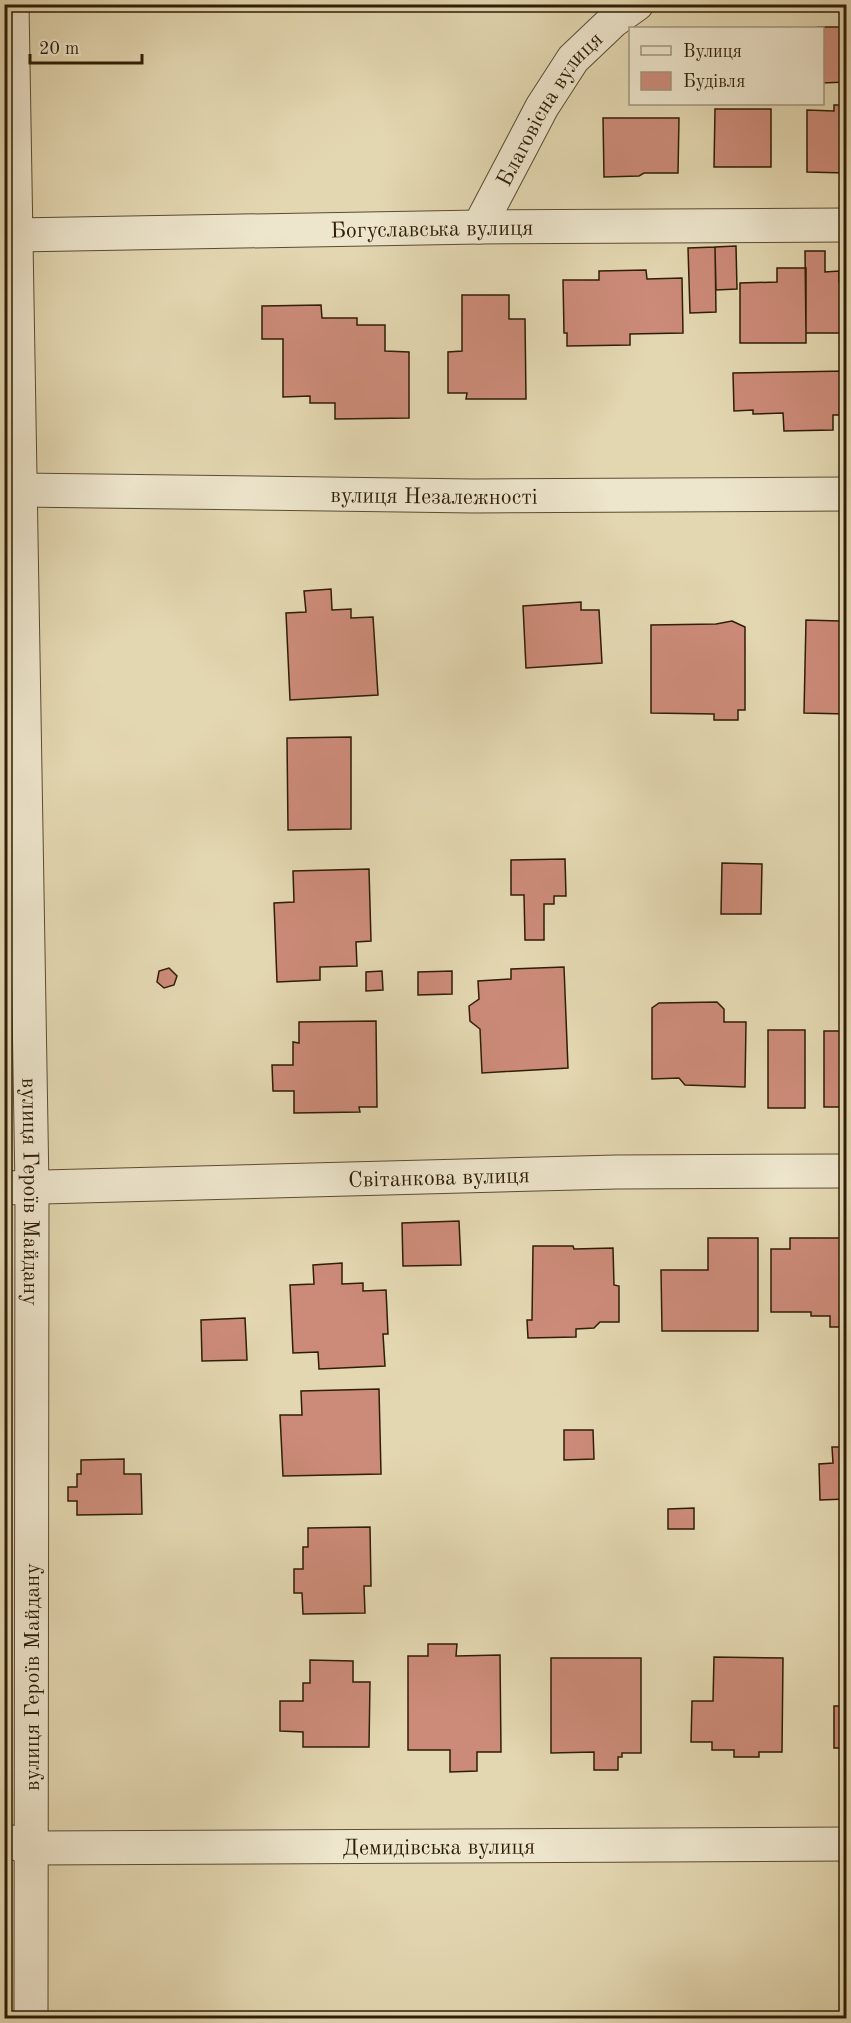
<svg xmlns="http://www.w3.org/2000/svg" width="851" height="2023" viewBox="0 0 851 2023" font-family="'Old Standard TT',serif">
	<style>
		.building { fill: #cc8b79; stroke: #2f1e06; stroke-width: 1.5 }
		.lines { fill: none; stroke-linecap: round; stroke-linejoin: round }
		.minor-casing { stroke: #5c4c31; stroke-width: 35 }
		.tertiary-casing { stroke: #5c4c31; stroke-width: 35 }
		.minor { stroke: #ede5cc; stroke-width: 33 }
		.tertiary { stroke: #ede5cc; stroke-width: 33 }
		.labels { text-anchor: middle; stroke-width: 6; stroke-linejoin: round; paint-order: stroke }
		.street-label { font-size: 22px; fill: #2f1e06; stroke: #ede5cc }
	</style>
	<rect width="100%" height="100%" fill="#e3d7b1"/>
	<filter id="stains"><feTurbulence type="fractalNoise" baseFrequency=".00333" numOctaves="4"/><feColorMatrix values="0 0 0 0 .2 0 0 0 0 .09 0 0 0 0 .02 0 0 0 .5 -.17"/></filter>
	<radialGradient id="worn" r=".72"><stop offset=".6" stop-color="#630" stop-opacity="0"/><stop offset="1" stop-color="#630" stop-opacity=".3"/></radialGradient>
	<!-- building -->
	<path class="building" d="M 840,17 L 846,17 L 846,82 L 822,83 L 822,28 L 817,27 L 841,27 Z
		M 834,105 L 846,105 L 846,173 L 807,172 L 807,110 L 834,111 Z
		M 715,109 L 771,109 L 771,167 L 714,167 Z
		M 603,118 L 679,118 L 678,173 L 644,173 L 639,176 L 604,177 Z
		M 736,246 L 737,289 L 716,290 L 715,247 Z
		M 715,247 L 716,312 L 690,313 L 688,248 Z
		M 805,251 L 825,251 L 825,272 L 839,271 L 839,282 L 846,282 L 846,333 L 806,333 Z
		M 777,268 L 806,268 L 806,343 L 740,343 L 740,283 L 777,282 Z
		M 646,270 L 647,279 L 682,278 L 683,333 L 630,334 L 630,345 L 567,346 L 567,333 L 564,333 L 563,280 L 599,280 L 599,271 Z
		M 462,295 L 509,295 L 509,319 L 525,319 L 526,399 L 466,399 L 467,393 L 448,393 L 448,352 L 462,351 Z
		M 321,305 L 322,318 L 357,318 L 357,325 L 385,325 L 385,351 L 409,352 L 409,418 L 335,419 L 335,403 L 310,403 L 310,396 L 283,397 L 283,339 L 262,339 L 262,306 Z
		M 846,371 L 846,415 L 833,415 L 833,430 L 784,431 L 783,413 L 753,414 L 753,410 L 734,411 L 733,373 Z
		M 331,589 L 332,610 L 351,609 L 351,618 L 373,617 L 378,695 L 290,700 L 286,613 L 306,612 L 304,591 Z
		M 840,595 L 846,595 L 846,714 L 804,713 L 806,620 L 840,621 Z
		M 581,602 L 581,610 L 599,610 L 602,663 L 526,668 L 523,606 Z
		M 732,621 L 745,627 L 745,710 L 738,710 L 738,720 L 714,720 L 714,714 L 651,713 L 651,625 L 716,624 Z
		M 351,737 L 351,829 L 288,830 L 287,738 Z
		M 844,787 L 846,787 L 846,829 Z
		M 565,859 L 566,896 L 554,896 L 554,904 L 544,904 L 544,940 L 525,940 L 524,895 L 511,895 L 511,860 Z
		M 722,863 L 762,864 L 761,914 L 721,914 Z
		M 369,869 L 371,941 L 356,942 L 357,966 L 320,967 L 320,980 L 277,982 L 274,903 L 294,902 L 293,871 Z
		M 564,967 L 568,1068 L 482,1073 L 480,1029 L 470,1021 L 469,1006 L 479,999 L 478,981 L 511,979 L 511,969 Z
		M 169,968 L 177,976 L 174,985 L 164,988 L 157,982 L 159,971 Z
		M 382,971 L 383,990 L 366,991 L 366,972 Z
		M 452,971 L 452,994 L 418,995 L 418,972 Z
		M 717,1002 L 724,1009 L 724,1022 L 746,1022 L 745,1087 L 685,1085 L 679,1078 L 652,1079 L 652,1008 L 659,1003 Z
		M 376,1021 L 377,1107 L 359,1107 L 360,1112 L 294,1113 L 294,1091 L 273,1091 L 272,1065 L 293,1065 L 293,1042 L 299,1043 L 299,1022 Z
		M 768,1030 L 805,1030 L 805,1108 L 768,1108 Z
		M 824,1031 L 846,1031 L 846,1107 L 824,1107 Z
		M 459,1221 L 461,1265 L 403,1266 L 402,1223 Z
		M 708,1238 L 758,1238 L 758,1331 L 662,1331 L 661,1270 L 708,1270 Z
		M 790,1238 L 846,1238 L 846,1327 L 830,1327 L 830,1316 L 811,1316 L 811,1312 L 771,1312 L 771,1249 L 790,1249 Z
		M 533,1246 L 573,1246 L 574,1249 L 613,1248 L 614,1285 L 619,1286 L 619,1322 L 600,1322 L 594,1328 L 576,1329 L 576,1337 L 528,1338 L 527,1320 L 532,1320 Z
		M 342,1263 L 342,1284 L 363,1283 L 363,1291 L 386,1290 L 388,1334 L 383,1334 L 385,1366 L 319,1369 L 318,1352 L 293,1353 L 290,1285 L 314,1284 L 313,1265 Z
		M 245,1318 L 247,1360 L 202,1361 L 201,1320 Z
		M 379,1389 L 381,1474 L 283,1476 L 280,1415 L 302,1415 L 301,1391 Z
		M 564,1430 L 593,1430 L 594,1459 L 564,1460 Z
		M 832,1447 L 846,1447 L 846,1499 L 820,1500 L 819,1464 L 833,1463 Z
		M 124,1459 L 124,1474 L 141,1474 L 142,1514 L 77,1515 L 77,1501 L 68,1501 L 68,1487 L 77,1487 L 77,1474 L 81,1474 L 81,1460 Z
		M 694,1508 L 694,1529 L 668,1529 L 668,1509 Z
		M 370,1527 L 371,1586 L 364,1586 L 365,1613 L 303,1614 L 302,1593 L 294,1593 L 294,1569 L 303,1569 L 303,1547 L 308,1547 L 308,1528 Z
		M 428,1644 L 457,1644 L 456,1656 L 500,1655 L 501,1752 L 477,1752 L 477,1771 L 450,1772 L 450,1750 L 408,1750 L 408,1656 L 428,1656 Z
		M 714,1657 L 783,1658 L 782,1752 L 759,1752 L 759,1757 L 734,1757 L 734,1750 L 712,1750 L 712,1742 L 691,1742 L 692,1701 L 713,1701 Z
		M 551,1658 L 641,1658 L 641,1753 L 622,1753 L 622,1757 L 618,1757 L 618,1770 L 594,1770 L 594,1752 L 551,1753 Z
		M 310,1660 L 353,1661 L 353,1682 L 370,1682 L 369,1747 L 303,1747 L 303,1732 L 280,1731 L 280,1701 L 303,1701 L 303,1683 L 310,1683 Z
		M 834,1706 L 846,1706 L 846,1748 L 834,1748 Z"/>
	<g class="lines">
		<defs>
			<g id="minor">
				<path id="s1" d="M 479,227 L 542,107 L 573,59 L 613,21 L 637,4"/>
				<path id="s2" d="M 16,235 L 479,227 L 846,225"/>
				<path id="s3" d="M 20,490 L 474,496 L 846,494"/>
				<path id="s4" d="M 4,1188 L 616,1172 L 846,1171"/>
				<path id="s5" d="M 4,1840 L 31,1848 L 846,1844"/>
			</g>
			<g id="tertiary">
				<path id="s6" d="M 12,4 L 32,1187 L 31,2018"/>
			</g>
		</defs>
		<!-- minor casing -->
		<use href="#minor" class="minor-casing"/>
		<!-- tertiary casing -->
		<use href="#tertiary" class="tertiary-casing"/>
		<!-- minor -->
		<use href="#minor" class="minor"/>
		<!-- tertiary -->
		<use href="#tertiary" class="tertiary"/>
	</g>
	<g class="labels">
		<!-- street labels -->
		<g class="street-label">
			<text dy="8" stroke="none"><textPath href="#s1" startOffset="138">Благовісна вулиця</textPath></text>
			<text dy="8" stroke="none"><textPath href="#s2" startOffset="416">Богуславська вулиця</textPath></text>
			<text dy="8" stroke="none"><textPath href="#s3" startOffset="414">вулиця Незалежності</textPath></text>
			<text dy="8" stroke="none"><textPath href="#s4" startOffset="435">Світанкова вулиця</textPath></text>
			<text dy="8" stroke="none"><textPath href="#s6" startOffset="1188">вулиця Героїв Майдану</textPath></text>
			<text transform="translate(31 1677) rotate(-90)" y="8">вулиця Героїв Майдану</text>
			<text dy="8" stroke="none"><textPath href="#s5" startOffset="436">Демидівська вулиця</textPath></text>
		</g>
	</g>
	<!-- margin -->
	<rect width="851" height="2023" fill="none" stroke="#e3d7b1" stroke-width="24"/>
	<rect x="6" y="6" width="839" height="2011" fill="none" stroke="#2f1e06" stroke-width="3"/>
	<rect x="12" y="12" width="827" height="1999" fill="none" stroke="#2f1e06" stroke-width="1.5"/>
	<!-- legend -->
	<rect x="629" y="27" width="195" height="78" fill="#ede5cc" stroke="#a1957d" stroke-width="1.5"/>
	<rect x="641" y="46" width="30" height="9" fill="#ede5cc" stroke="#a1957d" stroke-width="1.5"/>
	<text x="683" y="57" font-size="18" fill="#2f1e06">Вулиця</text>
	<rect x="641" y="72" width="30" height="18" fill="#cc8b79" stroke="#a1957d" stroke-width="1.5"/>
	<text x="683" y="87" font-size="18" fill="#2f1e06">Будівля</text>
	<!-- scale -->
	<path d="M30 54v9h112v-9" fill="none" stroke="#2f1e06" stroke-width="3"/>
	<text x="39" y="54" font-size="18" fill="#2f1e06" stroke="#ede5cc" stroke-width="4.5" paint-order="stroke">20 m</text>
	<rect width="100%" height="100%" filter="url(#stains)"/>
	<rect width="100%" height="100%" fill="url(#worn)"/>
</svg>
